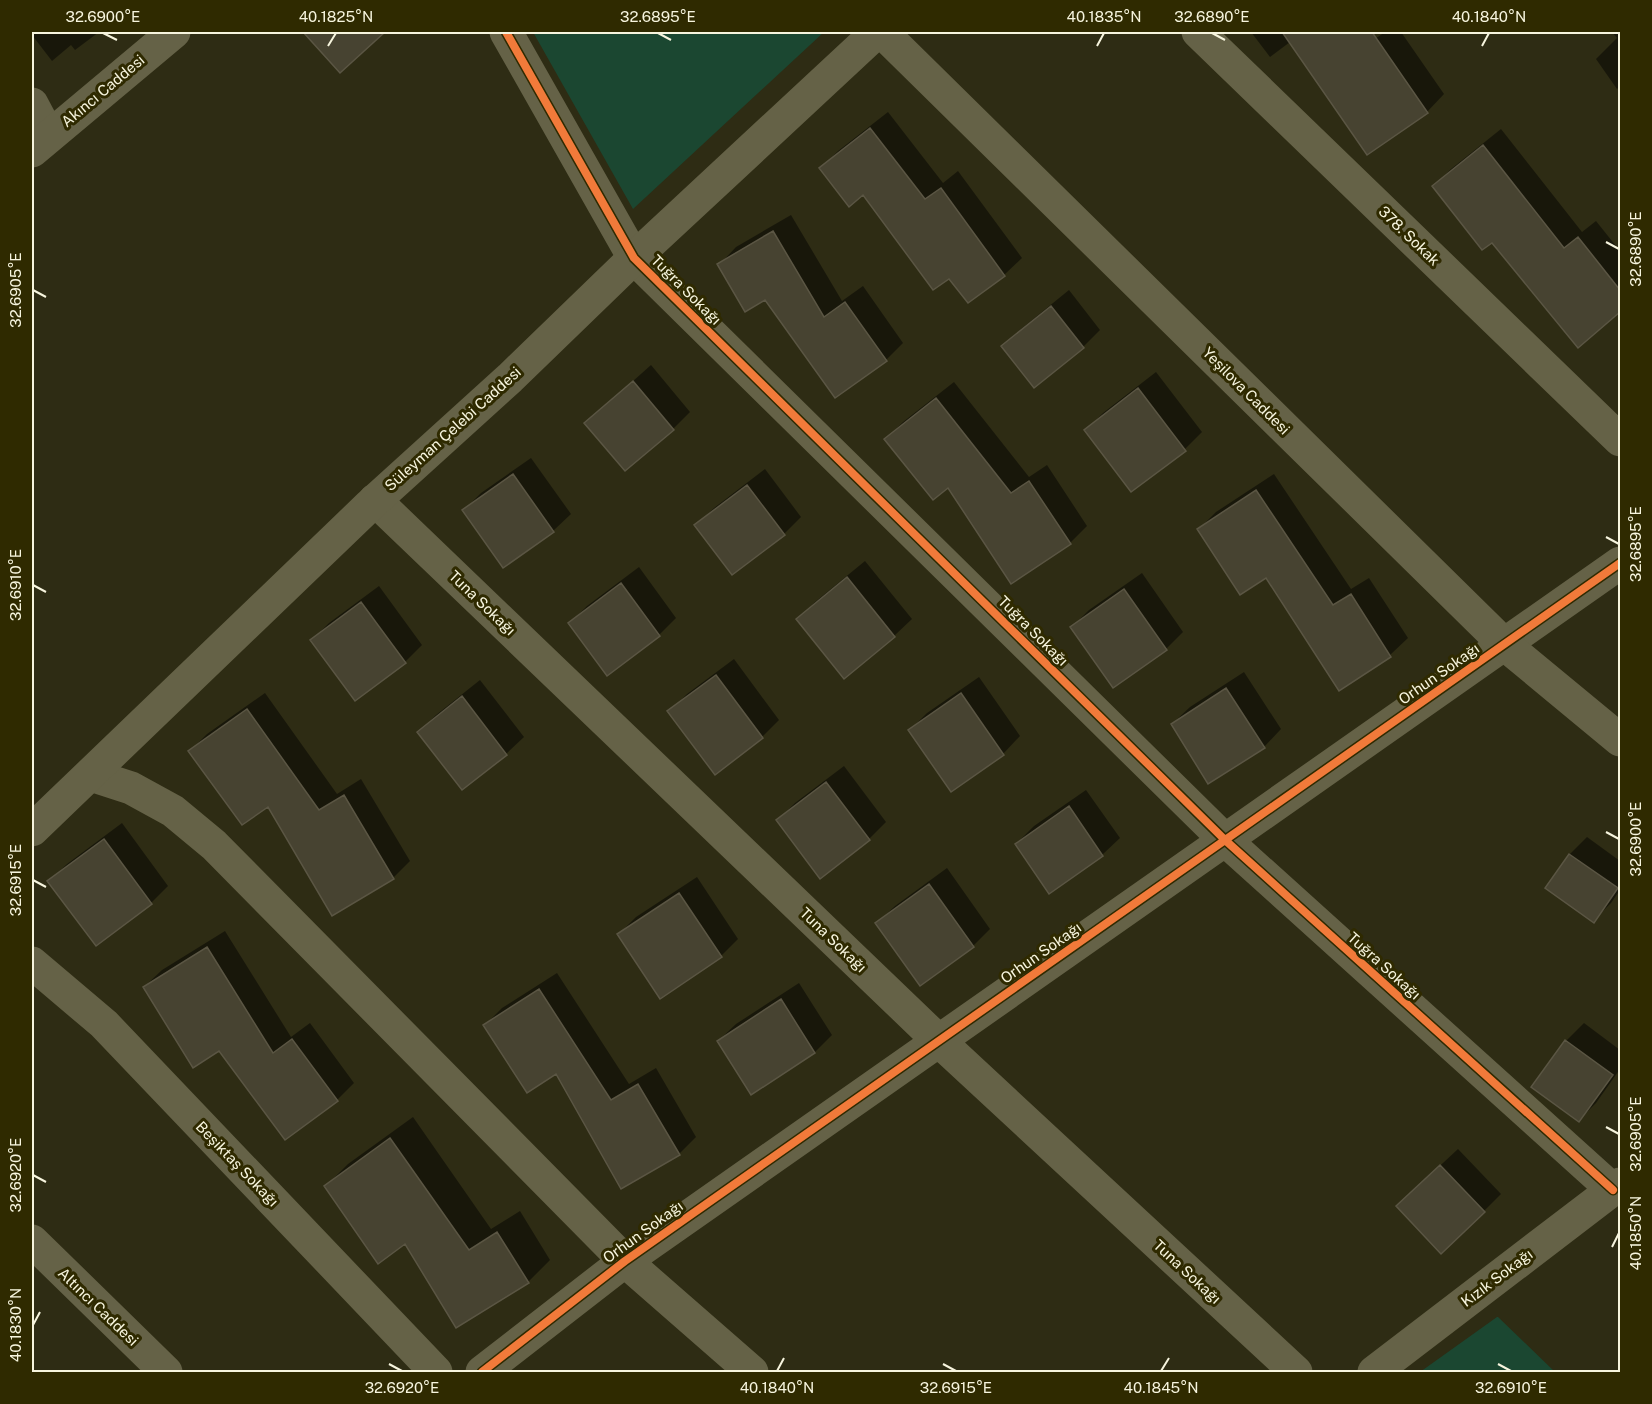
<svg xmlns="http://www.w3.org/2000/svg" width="1652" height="1404" viewBox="0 0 1652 1404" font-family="'Public Sans',sans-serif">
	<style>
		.green { fill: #1b4731 }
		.shadow { fill: #0007 }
		.building { fill: #474331; stroke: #5b5644; stroke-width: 1.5 }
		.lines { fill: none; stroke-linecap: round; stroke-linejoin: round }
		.minor { stroke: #656247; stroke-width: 33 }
		.tertiary { stroke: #656247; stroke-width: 33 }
		.cycleway-casing { stroke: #2f2a00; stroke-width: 11 }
		.cycleway { stroke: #f17a3a; stroke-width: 8 }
		.ticks { fill: none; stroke: #f7f5de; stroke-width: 2 }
		.labels { text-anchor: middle; stroke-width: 6; stroke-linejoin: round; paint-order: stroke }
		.street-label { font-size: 15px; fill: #f7f5de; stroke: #2f2a00 }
		.neatline { fill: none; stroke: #f7f5de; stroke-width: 2 }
		.ticks-label { font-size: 15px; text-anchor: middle; fill: #f7f5de }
	</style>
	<rect width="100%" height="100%" fill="#2e2c14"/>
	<!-- green -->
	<path class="green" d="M 533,32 L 824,32 L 633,209 Z
		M 1498,1317 L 1555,1372 L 1420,1372 L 1497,1317 Z"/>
	<!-- shadow -->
	<path class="shadow" d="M 32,32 L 99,32 L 75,50 L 71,45 L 52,61 L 32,35 Z
		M 305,32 L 383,32 L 340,71 Z
		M 1251,32 L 1369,32 L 1375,39 L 1385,32 L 1401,32 L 1444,94 L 1427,112 L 1290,42 L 1270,57 Z
		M 1612,32 L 1620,32 L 1620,86 L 1617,89 L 1596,59 L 1617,38 Z
		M 888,112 L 943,183 L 958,171 L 1022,258 L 1004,275 L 950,277 L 864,193 L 821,168 L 838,151 Z
		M 1501,129 L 1582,232 L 1596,221 L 1620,251 L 1620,311 L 1578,346 L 1492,241 L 1434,186 L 1451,169 Z
		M 791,215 L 842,301 L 863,286 L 903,343 L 886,360 L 765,298 L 719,265 L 736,247 Z
		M 1069,290 L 1100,330 L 1083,347 L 1003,346 L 1021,329 Z
		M 651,365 L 690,412 L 673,429 L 586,423 Z
		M 1156,372 L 1202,432 L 1185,449 L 1132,490 L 1086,430 L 1103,413 Z
		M 954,382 L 1029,477 L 1047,465 L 1087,526 L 1070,543 L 949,486 L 886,439 L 903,422 Z
		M 531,458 L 571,514 L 553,531 L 503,566 L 464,510 L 481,493 Z
		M 765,469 L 801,517 L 784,534 L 696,525 L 714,508 Z
		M 1274,474 L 1351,589 L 1369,578 L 1408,638 L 1390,655 L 1339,689 L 1266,576 L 1199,529 L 1216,512 Z
		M 865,561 L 912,619 L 894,636 L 844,676 L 798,619 L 815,602 Z
		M 639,567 L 676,618 L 659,635 L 570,623 L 587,606 Z
		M 1142,573 L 1183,632 L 1166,649 L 1072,627 L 1089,610 Z
		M 379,586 L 422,645 L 405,662 L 312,640 L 329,623 Z
		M 734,659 L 779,720 L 762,737 L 669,712 L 687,694 Z
		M 1244,672 L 1281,729 L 1264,747 L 1172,724 L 1190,707 Z
		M 979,677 L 1020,736 L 1003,754 L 910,730 L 927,713 Z
		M 480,680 L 524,737 L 506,754 L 463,788 L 419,732 L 436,715 Z
		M 265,693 L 337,794 L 361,779 L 410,861 L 393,878 L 268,805 L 190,751 L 207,734 Z
		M 844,766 L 886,822 L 869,839 L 778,820 L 795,803 Z
		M 1086,790 L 1120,838 L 1102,855 L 1050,892 L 1016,844 L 1034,826 Z
		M 122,823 L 168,886 L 151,903 L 49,881 L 67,864 Z
		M 1587,837 L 1620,861 L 1620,890 L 1611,903 L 1593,921 L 1547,887 L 1570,854 Z
		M 947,868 L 990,929 L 973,946 L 877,923 L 895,906 Z
		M 697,877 L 738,939 L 721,956 L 619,934 L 636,917 Z
		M 225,931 L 291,1037 L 310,1023 L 354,1083 L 337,1100 L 144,987 L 162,970 Z
		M 557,973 L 629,1084 L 656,1068 L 696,1137 L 679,1154 L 485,1025 L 502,1008 Z
		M 799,983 L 832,1035 L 815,1052 L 751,1093 L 718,1041 L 736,1024 Z
		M 1584,1023 L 1620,1050 L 1620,1069 L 1596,1103 L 1579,1120 L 1533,1086 L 1566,1041 Z
		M 413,1117 L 491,1229 L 520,1211 L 550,1260 L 528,1282 L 406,1242 L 326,1186 L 348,1164 Z
		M 1458,1149 L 1501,1194 L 1484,1211 L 1415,1189 Z"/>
	<!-- building -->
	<path class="building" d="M 303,32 L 385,32 L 340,73 Z
		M 1282,32 L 1372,32 L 1428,113 L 1367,155 Z
		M 870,128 L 925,199 L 941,188 L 1005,276 L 968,303 L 949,279 L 933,290 L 863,195 L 849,207 L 819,168 Z
		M 1483,145 L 1564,248 L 1578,237 L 1620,290 L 1620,312 L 1578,348 L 1492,243 L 1482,250 L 1432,186 Z
		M 773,231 L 824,317 L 845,302 L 887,361 L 835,398 L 765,300 L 745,312 L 717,264 Z
		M 1051,306 L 1084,348 L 1034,388 L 1001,346 Z
		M 633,381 L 674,430 L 625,471 L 584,423 Z
		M 1138,388 L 1186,451 L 1131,492 L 1084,430 Z
		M 936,398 L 1011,493 L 1029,481 L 1071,544 L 1011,584 L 948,488 L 933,500 L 884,439 Z
		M 513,474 L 554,532 L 503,568 L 462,510 Z
		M 747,485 L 785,535 L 732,575 L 694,525 Z
		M 1256,490 L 1333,605 L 1351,594 L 1391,657 L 1339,691 L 1266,578 L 1240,595 L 1197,529 Z
		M 847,577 L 895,637 L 844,679 L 796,619 Z
		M 621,583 L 660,636 L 607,676 L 568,623 Z
		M 1124,589 L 1167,650 L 1113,688 L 1070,627 Z
		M 361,602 L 406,663 L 355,701 L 310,640 Z
		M 716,675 L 763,738 L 715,775 L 667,711 Z
		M 1226,688 L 1265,748 L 1208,784 L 1171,724 Z
		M 961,693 L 1004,755 L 951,792 L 908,730 Z
		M 462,696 L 507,755 L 462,790 L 417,732 Z
		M 247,709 L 319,810 L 344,795 L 394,879 L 332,916 L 268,807 L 242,825 L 188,751 Z
		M 826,782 L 870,840 L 820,879 L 776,820 Z
		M 1069,806 L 1103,856 L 1049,894 L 1015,844 Z
		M 104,839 L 152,904 L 96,946 L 47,881 Z
		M 1569,854 L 1618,888 L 1594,923 L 1545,888 Z
		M 929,884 L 974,947 L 920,986 L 875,923 Z
		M 679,893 L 722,957 L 660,999 L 617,934 Z
		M 207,947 L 273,1053 L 292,1039 L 338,1101 L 285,1140 L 219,1051 L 193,1068 L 143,987 Z
		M 539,989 L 611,1100 L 638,1084 L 680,1155 L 621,1189 L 556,1074 L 527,1093 L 483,1025 Z
		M 781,999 L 815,1053 L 751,1095 L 717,1041 Z
		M 1565,1040 L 1613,1075 L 1579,1122 L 1531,1087 Z
		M 390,1138 L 469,1250 L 497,1232 L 529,1283 L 456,1328 L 405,1244 L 378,1264 L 324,1186 Z
		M 1440,1165 L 1485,1212 L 1441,1254 L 1396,1206 Z"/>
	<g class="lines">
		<!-- minor -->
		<path class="minor" d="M 506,32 L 634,258 L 1225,840 L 1613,1190
			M 1198,32 L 1620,440
			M 32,104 L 49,136
			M 375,500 L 939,1041 L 1296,1372
			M 91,775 L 131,788 L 173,811 L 214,845 L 625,1261 L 752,1372
			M 32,963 L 104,1024 L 436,1372
			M 482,1372 L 625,1261 L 1620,563
			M 1374,1372 L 1620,1184"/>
		<!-- tertiary -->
		<path class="tertiary" d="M 882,32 L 1504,644 L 1620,740
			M 32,151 L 174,32
			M 32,830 L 370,505 L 510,378 L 634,258 L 877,32
			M 32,1241 L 166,1372"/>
		<defs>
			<path id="cycleway" d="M 506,32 L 634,258 L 1225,840 L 1613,1190
				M 482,1372 L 625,1261 L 1620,563"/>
		</defs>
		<!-- cycleway casing -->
		<use href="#cycleway" class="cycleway-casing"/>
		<!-- cycleway -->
		<use href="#cycleway" class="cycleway"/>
	</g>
	<!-- ticks -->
	<path class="ticks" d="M 103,33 L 117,40M 658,33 L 671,40M 1212,33 L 1225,40M 328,46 L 336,33M 1097,46 L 1104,33M 1482,46 L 1489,33M 1606,242 L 1619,249M 33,290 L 46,297M 1606,537 L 1619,544M 33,585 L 46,592M 1606,832 L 1619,839M 33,880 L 46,887M 1606,1127 L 1619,1134M 33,1175 L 46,1182M 1612,1247 L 1619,1233M 33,1325 L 40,1312M 389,1364 L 402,1371M 943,1364 L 956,1371M 1498,1364 L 1511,1371M 777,1371 L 784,1358M 1161,1371 L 1169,1358"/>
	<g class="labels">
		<!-- street labels -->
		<g class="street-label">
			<text transform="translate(103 91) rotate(-40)" y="5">Akıncı Caddesi</text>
			<text transform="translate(1409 236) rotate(44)" y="5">378. Sokak</text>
			<text transform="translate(686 290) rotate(45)" y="5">Tuğra Sokağı</text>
			<text transform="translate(1246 391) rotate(45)" y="5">Yeşilova Caddesi</text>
			<text transform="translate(453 429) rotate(-42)" y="5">Süleyman Çelebi Caddesi</text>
			<text transform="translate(482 603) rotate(44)" y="5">Tuna Sokağı</text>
			<text transform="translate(1033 631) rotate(45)" y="5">Tuğra Sokağı</text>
			<text transform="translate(1439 674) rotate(-35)" y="5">Orhun Sokağı</text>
			<text transform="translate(833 940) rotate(44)" y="5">Tuna Sokağı</text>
			<text transform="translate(1041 953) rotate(-35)" y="5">Orhun Sokağı</text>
			<text transform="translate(1384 966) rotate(42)" y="5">Tuğra Sokağı</text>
			<text transform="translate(237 1164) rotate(46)" y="5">Beşiktaş Sokağı</text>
			<text transform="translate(643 1232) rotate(-36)" y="5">Orhun Sokağı</text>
			<text transform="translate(1187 1272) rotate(43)" y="5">Tuna Sokağı</text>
			<text transform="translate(1497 1278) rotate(-37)" y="5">Kızık Sokağı</text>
			<text transform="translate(98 1307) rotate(44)" y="5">Altıncı Caddesi</text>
		</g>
	</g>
	<!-- border -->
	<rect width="1652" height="1404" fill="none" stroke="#2f2a00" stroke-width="66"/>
	<rect x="33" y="33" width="1586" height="1338" class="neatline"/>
	<g class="ticks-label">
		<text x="103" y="22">32.6900°E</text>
		<text x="336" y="22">40.1825°N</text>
		<text x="658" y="22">32.6895°E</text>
		<text x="1104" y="22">40.1835°N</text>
		<text x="1212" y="22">32.6890°E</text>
		<text x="1489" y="22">40.1840°N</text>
		<text transform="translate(1636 249) rotate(-90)" y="5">32.6890°E</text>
		<text transform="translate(16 290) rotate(-90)" y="5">32.6905°E</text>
		<text transform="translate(1636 544) rotate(-90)" y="5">32.6895°E</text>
		<text transform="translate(16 585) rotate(-90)" y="5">32.6910°E</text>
		<text transform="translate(1636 839) rotate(-90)" y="5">32.6900°E</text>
		<text transform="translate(16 880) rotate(-90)" y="5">32.6915°E</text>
		<text transform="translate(1636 1134) rotate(-90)" y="5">32.6905°E</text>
		<text transform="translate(16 1175) rotate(-90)" y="5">32.6920°E</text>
		<text transform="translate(1636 1233) rotate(-90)" y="5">40.1850°N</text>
		<text transform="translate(16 1325) rotate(-90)" y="5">40.1830°N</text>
		<text x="402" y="1393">32.6920°E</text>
		<text x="777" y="1393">40.1840°N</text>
		<text x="956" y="1393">32.6915°E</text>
		<text x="1161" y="1393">40.1845°N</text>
		<text x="1511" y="1393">32.6910°E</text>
	</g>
</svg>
